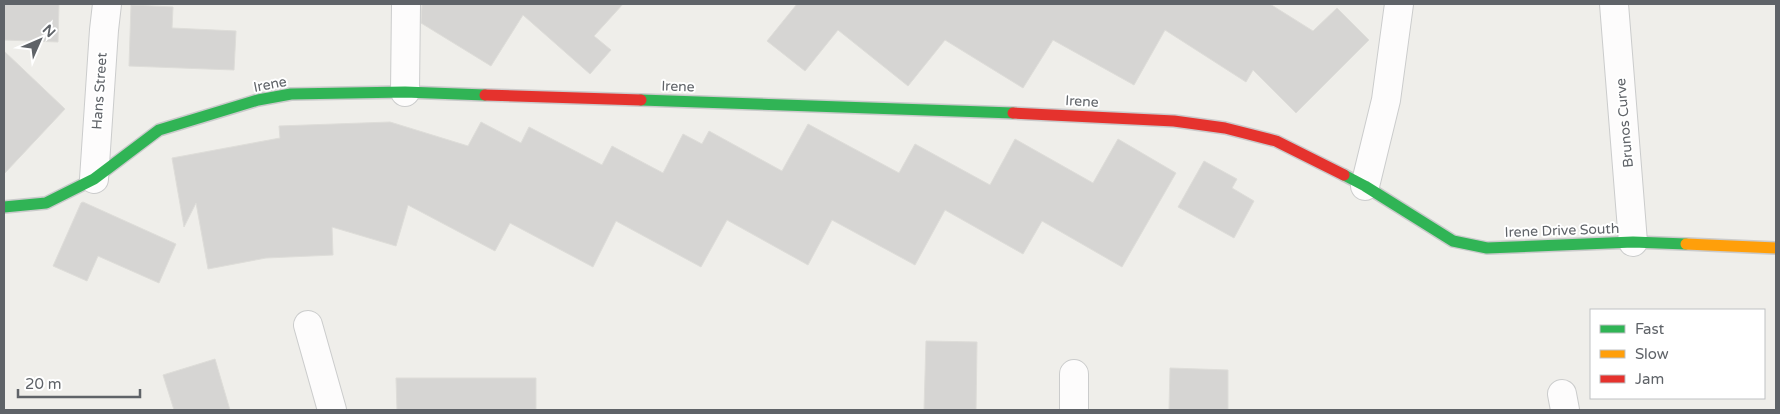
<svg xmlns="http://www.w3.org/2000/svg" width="1780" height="414" viewBox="0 0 1780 414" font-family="'Varela Round',sans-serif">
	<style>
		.building { fill: #d6d5d3; stroke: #deddd9 }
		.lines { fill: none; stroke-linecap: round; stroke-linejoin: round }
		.street-casing { stroke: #cbcccc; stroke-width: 30 }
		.fast-casing { stroke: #cacacb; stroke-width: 14 }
		.slow-casing { stroke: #cacacb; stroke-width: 14 }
		.jam-casing { stroke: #cacacb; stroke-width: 14 }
		.street { stroke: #fdfcfc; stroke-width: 28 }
		.fast { stroke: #30b455; stroke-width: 11 }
		.slow { stroke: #ff9f0a; stroke-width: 11 }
		.jam { stroke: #e5322d; stroke-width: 11 }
		.labels { text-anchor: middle; stroke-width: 4; stroke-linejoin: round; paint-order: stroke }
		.street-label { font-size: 14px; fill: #5f6368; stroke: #fff }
	</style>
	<rect width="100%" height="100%" fill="#efeeea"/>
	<!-- building -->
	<path class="building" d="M 4,4 L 59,4 L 58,42 L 4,40 Z
		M 422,4 L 623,4 L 594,36 L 611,50 L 590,74 L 523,15 L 491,66 L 421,23 Z
		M 797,4 L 1270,4 L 1313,31 L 1337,8 L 1369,40 L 1296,113 L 1253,70 L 1246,82 L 1165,30 L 1134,85 L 1053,40 L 1023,88 L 945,40 L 908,86 L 838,30 L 805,71 L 767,41 Z
		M 131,5 L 173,7 L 172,28 L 236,31 L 234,70 L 129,66 Z
		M 4,51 L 65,109 L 4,174 Z
		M 390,122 L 468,146 L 481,122 L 521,143 L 529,127 L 602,165 L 612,146 L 663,173 L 683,134 L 702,144 L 709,131 L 782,171 L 808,124 L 899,173 L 915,144 L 990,185 L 1015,139 L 1093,183 L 1118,139 L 1176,173 L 1122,267 L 1042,221 L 1023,254 L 945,210 L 915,265 L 832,220 L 808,265 L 727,220 L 701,267 L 616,221 L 593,267 L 510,223 L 495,251 L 408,205 L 396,246 L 332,227 L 333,255 L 266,258 L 208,269 L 196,203 L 184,227 L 172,158 L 280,138 L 279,126 Z
		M 1204,161 L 1237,179 L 1232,188 L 1254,201 L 1234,238 L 1178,207 Z
		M 83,202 L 176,244 L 159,283 L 98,256 L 87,281 L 53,266 L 81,203 Z
		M 926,341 L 977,342 L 976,410 L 924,410 Z
		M 215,359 L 230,410 L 174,410 L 163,375 Z
		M 1170,368 L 1228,370 L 1228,410 L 1169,410 Z
		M 396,378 L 536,378 L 536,410 L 397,410 Z"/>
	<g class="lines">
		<defs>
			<path id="street" d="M 1614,4 L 1633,242
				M 405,92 L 406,4
				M 94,179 L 104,30 L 107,4
				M 1365,186 L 1386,100 L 1399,4
				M 308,325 L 332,410
				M 1562,394 L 1565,410
				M 1074,410 L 1074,374"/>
			<path id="fast" d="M 641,100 L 1013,113
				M 1344,175 L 1365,186 L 1453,241 L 1487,248 L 1633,242 L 1686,244
				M 4,207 L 46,203 L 94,179 L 159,130 L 258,100 L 291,94 L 405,92 L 485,95"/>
			<path id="slow" d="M 1686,244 L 1776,248"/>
			<path id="jam" d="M 485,95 L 641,100
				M 1013,113 L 1174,121 L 1225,128 L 1276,141 L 1344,175"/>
		</defs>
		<!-- street casing -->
		<use href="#street" class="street-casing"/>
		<!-- fast casing -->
		<use href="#fast" class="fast-casing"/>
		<!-- slow casing -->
		<use href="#slow" class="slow-casing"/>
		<!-- jam casing -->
		<use href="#jam" class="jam-casing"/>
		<!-- street -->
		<use href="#street" class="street"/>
		<!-- fast -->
		<use href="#fast" class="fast"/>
		<!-- slow -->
		<use href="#slow" class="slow"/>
		<!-- jam -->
		<use href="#jam" class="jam"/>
	</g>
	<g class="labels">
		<!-- street labels -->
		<g class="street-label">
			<text transform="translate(270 84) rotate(-11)" y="5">Irene</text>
			<text transform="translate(678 86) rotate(2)" y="5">Irene</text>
			<text transform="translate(99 91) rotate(-86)" y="5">Hans Street</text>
			<text transform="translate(1082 101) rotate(3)" y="5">Irene</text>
			<text transform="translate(1624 123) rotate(-95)" y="5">Brunos Curve</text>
			<text transform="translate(1562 230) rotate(-2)" y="5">Irene Drive South</text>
		</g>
	</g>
	<!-- border -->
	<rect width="1780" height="414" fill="none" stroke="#5f6368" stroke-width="10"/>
	<!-- legend -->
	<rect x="1590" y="309" width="175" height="90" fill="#ffffff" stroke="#bfc1c3"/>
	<rect x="1600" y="325" width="25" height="8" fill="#30b455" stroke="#bfc1c3"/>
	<text x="1635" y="334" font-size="15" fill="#5f6368">Fast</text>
	<rect x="1600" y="350" width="25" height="8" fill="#ff9f0a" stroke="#bfc1c3"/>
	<text x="1635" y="359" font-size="15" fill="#5f6368">Slow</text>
	<rect x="1600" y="375" width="25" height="8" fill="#e5322d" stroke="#bfc1c3"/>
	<text x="1635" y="384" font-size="15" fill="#5f6368">Jam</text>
	<!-- north arrow -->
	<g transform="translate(40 40) rotate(45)" stroke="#ffffff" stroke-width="4" paint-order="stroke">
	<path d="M0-4L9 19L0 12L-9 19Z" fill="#5f6368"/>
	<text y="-8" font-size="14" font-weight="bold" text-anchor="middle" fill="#5f6368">N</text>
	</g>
	<!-- scale -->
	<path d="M18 389v8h122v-8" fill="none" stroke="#5f6368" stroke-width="2.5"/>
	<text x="25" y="389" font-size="15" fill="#5f6368" stroke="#ffffff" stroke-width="4" paint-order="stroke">20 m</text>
</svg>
